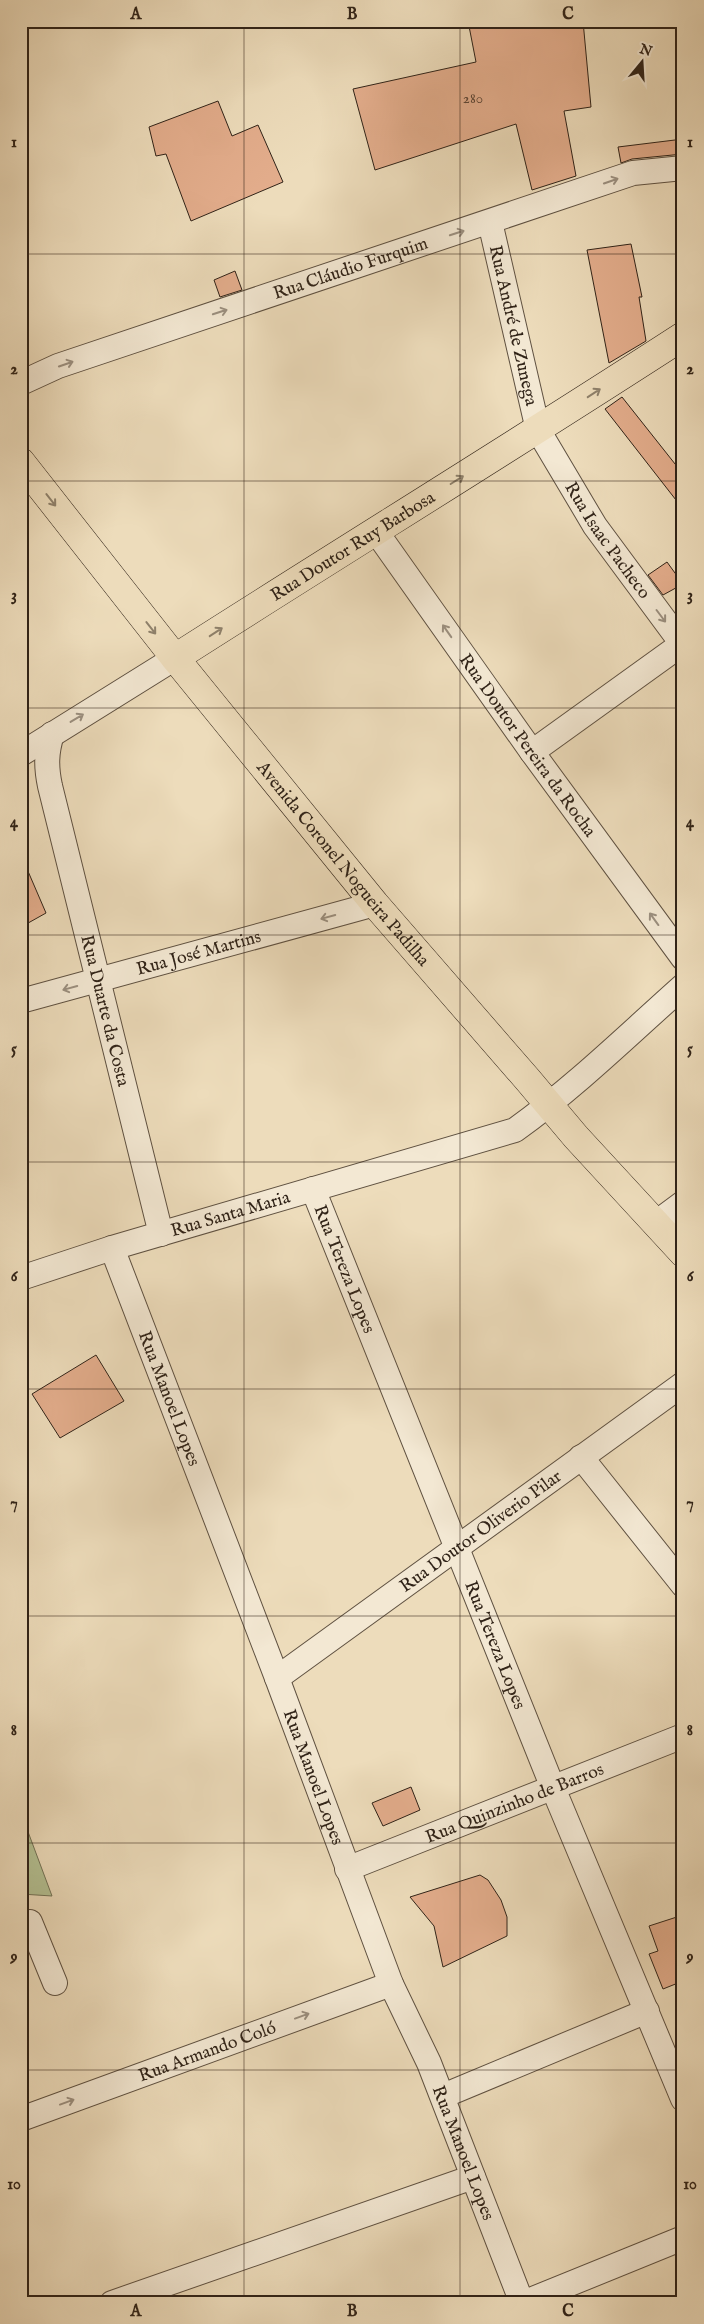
<svg xmlns="http://www.w3.org/2000/svg" width="704" height="2324" viewBox="0 0 704 2324" font-family="'IM FELL English',serif">
	<style>
		.green { fill: #b4c193; stroke: #727256 }
		.building { fill: #e3ad8c; stroke: #302318 }
		.lines { fill: none; stroke-linecap: round; stroke-linejoin: round }
		.minor-casing { stroke: #5f5141; stroke-width: 26 }
		.major-casing { stroke: #302318; stroke-width: 29 }
		.minor { stroke: #f3e8d3; stroke-width: 24 }
		.major { stroke: #eddcbb; stroke-width: 28 }
		.rail { stroke: #302318; stroke-width: 4; stroke-dasharray: 9 9; stroke-linecap: butt }
		.oneway { stroke: #9b8f7f }
		.oneway2 { stroke: #8e806a }
		.grid { fill: none; stroke: #302318; stroke-width: 1; stroke-opacity: 0.55 }
		.labels { text-anchor: middle; stroke-width: 4; stroke-linejoin: round; paint-order: stroke }
		.number-label { font-size: 15px; fill: #5d4635 }
		.street-label { font-size: 18px; fill: #302318; stroke: #f3e8d3 }
		.neatline { fill: none; stroke: #302318; stroke-width: 2 }
		.grid-label { font-size: 16px; text-anchor: middle; font-weight: bold; fill: #302318 }
	</style>
	<rect width="100%" height="100%" fill="#eddcbb"/>
	<filter id="stains"><feTurbulence type="fractalNoise" baseFrequency=".004" numOctaves="4"/><feColorMatrix values="0 0 0 0 .2 0 0 0 0 .09 0 0 0 0 .02 0 0 0 .5 -.17"/></filter>
	<radialGradient id="worn" r=".72"><stop offset=".6" stop-color="#630" stop-opacity="0"/><stop offset="1" stop-color="#630" stop-opacity=".3"/></radialGradient>
	<!-- green -->
	<path class="green" d="M 21,1813 L 52,1896 L 21,1894 Z"/>
	<!-- building -->
	<path class="building" d="M 468,21 L 583,21 L 591,107 L 564,111 L 576,176 L 532,190 L 516,124 L 375,170 L 353,89 L 476,62 Z
		M 218,101 L 232,136 L 258,125 L 283,182 L 191,221 L 166,154 L 156,156 L 149,127 Z
		M 683,139 L 683,154 L 632,159 L 621,163 L 618,147 Z
		M 631,244 L 642,297 L 639,297 L 646,341 L 609,363 L 587,250 Z
		M 235,271 L 242,290 L 220,297 L 214,280 Z
		M 622,397 L 683,474 L 683,509 L 605,409 Z
		M 667,562 L 683,584 L 663,595 L 648,575 Z
		M 21,855 L 46,913 L 21,927 Z
		M 96,1355 L 124,1401 L 60,1438 L 32,1394 Z
		M 411,1787 L 420,1810 L 383,1826 L 372,1803 Z
		M 480,1875 L 488,1880 L 501,1900 L 507,1917 L 507,1936 L 443,1967 L 434,1926 L 410,1897 Z
		M 683,1915 L 683,1981 L 663,1989 L 649,1954 L 658,1951 L 649,1926 Z"/>
	<g class="lines">
		<defs>
			<g id="minor">
				<path id="s1" d="M 490,222 L 538,430 L 595,526 L 683,645"/>
				<path id="s2" d="M 21,383 L 58,366 L 633,173 L 683,168"/>
				<path id="s3" d="M 375,530 L 532,752 L 683,958"/>
				<path id="s4" d="M 52,734 C 46,753 46,767 50,786 L 161,1234"/>
				<path d="M 532,752 L 682,644"/>
				<path d="M 21,754 L 175,658"/>
				<path id="s5" d="M 21,1001 L 375,904"/>
				<path id="s6" d="M 313,1189 L 553,1788 L 683,2099"/>
				<path d="M 656,1223 L 683,1203"/>
				<path id="s7" d="M 112,1248 L 277,1678 L 391,1984 L 429,2063 L 522,2303"/>
				<path id="s8" d="M 21,1278 L 112,1248 L 515,1130 C 575,1087 628,1035 683,986"/>
				<path d="M 581,1457 L 683,1585"/>
				<path id="s9" d="M 277,1678 L 683,1384"/>
				<path id="s10" d="M 347,1869 L 683,1736"/>
				<path d="M 30,1922 L 55,1983"/>
				<path d="M 443,2096 L 647,2011"/>
				<path id="s11" d="M 21,2119 L 391,1984"/>
				<path d="M 112,2303 L 473,2177"/>
				<path d="M 523,2303 L 683,2238"/>
			</g>
			<g id="major">
				<path id="s12" d="M 21,462 L 175,658 L 375,904 L 528,1080 L 576,1137 L 683,1253"/>
				<path id="s13" d="M 175,658 C 344,550 515,445 683,336"/>
			</g>
		</defs>
		<!-- minor casing -->
		<use href="#minor" class="minor-casing"/>
		<!-- major casing -->
		<use href="#major" class="major-casing"/>
		<!-- minor -->
		<use href="#minor" class="minor"/>
		<!-- major -->
		<use href="#major" class="major"/>
		<!-- rail -->
		<path class="rail" d="M 21,2291 L 25,2303"/>
	</g>
	<!-- one-way arrows -->
	<defs><path id="oneway-shaft" d="M-6 0H5M1.5-3L5.5 0L1.5 3" fill="none" stroke-width="1.6" stroke-linecap="round" stroke-linejoin="round" transform="scale(1.25)"/></defs>
	<g class="oneway">
		<use href="#oneway-shaft" transform="translate(611 181) rotate(-19)"/>
		<use href="#oneway-shaft" transform="translate(457 233) rotate(-18)"/>
		<use href="#oneway-shaft" transform="translate(220 312) rotate(-18)"/>
		<use href="#oneway-shaft" transform="translate(66 364) rotate(-19)"/>
		<use href="#oneway-shaft" transform="translate(661 616) rotate(53)"/>
		<use href="#oneway-shaft" transform="translate(447 631) rotate(-125)"/>
		<use href="#oneway-shaft" transform="translate(77 718) rotate(-31)"/>
		<use href="#oneway-shaft" transform="translate(328 917) rotate(165)"/>
		<use href="#oneway-shaft" transform="translate(654 919) rotate(-126)"/>
		<use href="#oneway-shaft" transform="translate(70 988) rotate(165)"/>
		<use href="#oneway-shaft" transform="translate(302 2016) rotate(-20)"/>
		<use href="#oneway-shaft" transform="translate(67 2102) rotate(-20)"/>
	</g>
	<g class="oneway2">
		<use href="#oneway-shaft" transform="translate(594 393) rotate(-33)"/>
		<use href="#oneway-shaft" transform="translate(457 480) rotate(-32)"/>
		<use href="#oneway-shaft" transform="translate(51 500) rotate(52)"/>
		<use href="#oneway-shaft" transform="translate(151 628) rotate(52)"/>
		<use href="#oneway-shaft" transform="translate(216 632) rotate(-33)"/>
	</g>
	<!-- grid -->
	<path class="grid" d="M 244,21 L 244,2303M 460,21 L 460,2303M 21,254 L 683,254M 21,481 L 683,481M 21,708 L 683,708M 21,935 L 683,935M 21,1162 L 683,1162M 21,1389 L 683,1389M 21,1616 L 683,1616M 21,1843 L 683,1843M 21,2070 L 683,2070"/>
	<g class="labels">
		<!-- number labels -->
		<g class="number-label">
			<text x="473" y="103">280</text>
		</g>
		<!-- street labels -->
		<g class="street-label">
			<text dy="6" stroke="none"><textPath href="#s2" startOffset="349">Rua Cláudio Furquim</textPath></text>
			<text dy="6" stroke="none"><textPath href="#s1" startOffset="106">Rua André de Zunega</textPath></text>
			<text dy="6" stroke="none"><textPath href="#s1" startOffset="344">Rua Isaac Pacheco</textPath></text>
			<text dy="6" stroke="none"><textPath href="#s13" startOffset="210">Rua Doutor Ruy Barbosa</textPath></text>
			<text dy="6" stroke="none"><textPath href="#s3" startOffset="264">Rua Doutor Pereira da Rocha</textPath></text>
			<text dy="6" stroke="none"><textPath href="#s12" startOffset="515">Avenida Coronel Nogueira Padilha</textPath></text>
			<text dy="6" stroke="none"><textPath href="#s5" startOffset="184">Rua José Martins</textPath></text>
			<text dy="6" stroke="none"><textPath href="#s4" startOffset="284">Rua Duarte da Costa</textPath></text>
			<text dy="6" stroke="none"><textPath href="#s8" startOffset="219">Rua Santa Maria</textPath></text>
			<text dy="6" stroke="none"><textPath href="#s6" startOffset="86">Rua Tereza Lopes</textPath></text>
			<text dy="6" stroke="none"><textPath href="#s7" startOffset="161">Rua Manoel Lopes</textPath></text>
			<text dy="6" stroke="none"><textPath href="#s9" startOffset="251">Rua Doutor Oliverio Pilar</textPath></text>
			<text dy="6" stroke="none"><textPath href="#s6" startOffset="491">Rua Tereza Lopes</textPath></text>
			<text dy="6" stroke="none"><textPath href="#s7" startOffset="566">Rua Manoel Lopes</textPath></text>
			<text dy="6" stroke="none"><textPath href="#s10" startOffset="180">Rua Quinzinho de Barros</textPath></text>
			<text dy="6" stroke="none"><textPath href="#s11" startOffset="198">Rua Armando Coló</textPath></text>
			<text dy="6" stroke="none"><textPath href="#s7" startOffset="971">Rua Manoel Lopes</textPath></text>
		</g>
	</g>
	<!-- margin -->
	<rect width="704" height="2324" fill="none" stroke="#eddcbb" stroke-width="55"/>
	<!-- north arrow -->
	<g transform="translate(642 62) rotate(18)" stroke="#f3e8d3" stroke-width="4" paint-order="stroke">
	<path d="M0-4L9 19L0 12L-9 19Z" fill="#302318"/>
	<text y="-8" font-size="14" font-weight="bold" text-anchor="middle" fill="#302318">N</text>
	</g>
	<rect x="28" y="28" width="648" height="2268" class="neatline"/>
	<g class="grid-label">
		<text x="136" y="19">A</text>
		<text x="352" y="19">B</text>
		<text x="568" y="19">C</text>
		<text x="14" y="147">1</text>
		<text x="690" y="147">1</text>
		<text x="14" y="374">2</text>
		<text x="690" y="374">2</text>
		<text x="14" y="600">3</text>
		<text x="690" y="600">3</text>
		<text x="14" y="827">4</text>
		<text x="690" y="827">4</text>
		<text x="14" y="1054">5</text>
		<text x="690" y="1054">5</text>
		<text x="14" y="1281">6</text>
		<text x="690" y="1281">6</text>
		<text x="14" y="1508">7</text>
		<text x="690" y="1508">7</text>
		<text x="14" y="1735">8</text>
		<text x="690" y="1735">8</text>
		<text x="14" y="1962">9</text>
		<text x="690" y="1962">9</text>
		<text x="14" y="2189">10</text>
		<text x="690" y="2189">10</text>
		<text x="136" y="2316">A</text>
		<text x="352" y="2316">B</text>
		<text x="568" y="2316">C</text>
	</g>
	<rect width="100%" height="100%" filter="url(#stains)"/>
	<rect width="100%" height="100%" fill="url(#worn)"/>
</svg>
